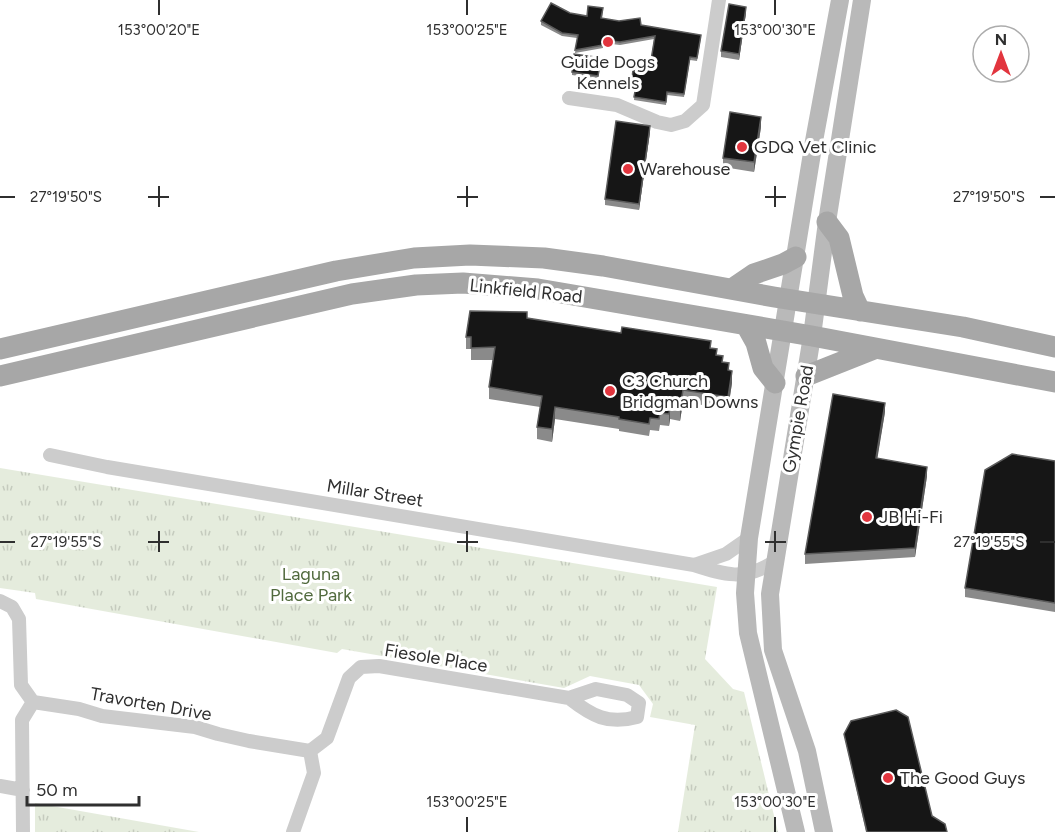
<svg xmlns="http://www.w3.org/2000/svg" width="1055" height="832" viewBox="0 0 1055 832" font-family="Figtree,sans-serif">
	<style>
		.grass { fill: url(#grass-tufts) }
		.lines { fill: none; stroke-linecap: round; stroke-linejoin: round }
		.minor { stroke: #ccc; stroke-width: 14 }
		.secondary { stroke: #b9b9b9; stroke-width: 18 }
		.primary { stroke: #a7a7a7; stroke-width: 21 }
		.wall { fill: #8a8a8a }
		.shaded-wall { fill: #5c5c5c }
		.building { fill: #161616; stroke: #5c5c5c; stroke-width: 1.5 }
		.ticks { fill: none; stroke: #2f2f2f; stroke-width: 2 }
		.poi-dot { fill: #e2353e; stroke: #fff; stroke-width: 2 }
		.labels { text-anchor: middle; stroke-width: 6; stroke-linejoin: round; paint-order: stroke }
		.poi-label { font-size: 18px; fill: #2f2f2f; stroke: #fff; text-anchor: start }
		.street-label { font-size: 18px; fill: #2f2f2f; stroke: #fff }
		.park-label { font-size: 18px; fill: #516a3d; stroke: #fff }
		.ticks-label { font-size: 15px; text-anchor: middle; fill: #2f2f2f; stroke: #fff; stroke-width: 6; stroke-linejoin: round; paint-order: stroke }
	</style>
	<defs>
		<pattern id="grass-tufts" width="24" height="20" patternUnits="userSpaceOnUse" patternTransform="scale(1.5)"><rect width="24" height="20" fill="#e5ecdd"/><path d="M3 7l-1-3M5 7V3M7 7l1-3M15 17l-1-3M17 17v-4M19 17l1-3" fill="none" stroke="#c5cbbe"/></pattern>
	</defs>
	<rect width="100%" height="100%" fill="#fff"/>
	<!-- grass -->
	<path class="grass" d="M 0,468 L 717,587 L 705,659 L 733,689 L 744,692 L 778,832 L 678,832 L 695,725 L 650,717 L 653,704 L 639,685 L 590,676 L 564,688 L 342,649 L 337,653 L 36,599 L 35,593 L 0,588 Z
		M 35,803 L 199,832 L 35,832 Z"/>
	<g class="lines">
		<!-- minor -->
		<path class="minor" d="M 569,98 L 617,105 L 657,122 L 671,125 L 685,121 L 703,105 L 719,0
			M 50,455 L 107,467 L 694,565 C 725,575 744,581 774,562
			M 694,565 L 726,554 L 749,538
			M 0,601 L 12,607 L 19,619 L 21,685 L 33,702
			M 310,751 L 327,738 L 349,678 L 361,667 L 379,666 L 569,698 C 592,716 608,725 637,717 L 639,703 L 627,695 L 596,689 L 569,698
			M 0,786 L 23,790
			M 23,832 L 22,720 L 33,702 L 79,709 L 102,716 L 195,727 L 218,734 L 249,741 L 310,751 L 314,773 L 293,832"/>
		<!-- secondary -->
		<path class="secondary" d="M 796,832 L 748,633 L 745,593 L 749,538 L 814,141 L 840,0
			M 824,832 L 807,751 L 773,650 L 770,594 L 812,336 L 827,222 L 862,0"/>
		<!-- primary -->
		<path class="primary" d="M 827,222 L 839,238 L 853,296 L 860,311
			M 732,289 L 754,274 L 783,264 L 796,257
			M 746,325 L 756,343 L 763,368 L 775,383
			M 0,349 L 336,271 L 414,258 L 470,255 L 544,258 L 603,266 L 774,297 L 963,327 L 1055,347
			M 0,376 L 352,294 L 416,285 L 463,283 L 538,289 L 812,336 L 1055,382
			M 806,376 L 874,349"/>
	</g>
	<!-- wall -->
	<path class="wall" d="M 603,11 L 602,19 L 641,25 L 701,38 L 697,61 L 690,60 L 684,97 L 667,95 L 666,105 L 634,100 L 635,89 L 631,88 L 631,85 L 650,66 L 654,39 L 620,45 L 603,43 L 603,48 L 575,53 L 577,38 L 562,36 L 541,25 L 541,21 L 570,13 L 587,16 Z
		M 746,13 L 739,60 L 721,57 L 721,51 Z
		M 601,61 L 598,79 L 572,75 L 572,72 Z
		M 761,127 L 754,172 L 723,167 L 723,158 Z
		M 650,132 L 639,210 L 605,205 L 605,199 Z
		M 527,318 L 711,348 L 729,370 L 732,383 L 728,409 L 683,402 L 680,421 L 670,419 L 669,426 L 660,425 L 659,431 L 650,430 L 649,436 L 619,431 L 619,429 L 555,419 L 552,442 L 537,439 L 537,427 L 540,407 L 489,399 L 489,387 L 493,360 L 471,360 L 471,349 L 466,349 L 466,337 Z
		M 885,412 L 877,458 L 927,476 L 915,557 L 805,564 L 805,554 Z
		M 1055,461 L 1055,612 L 965,597 L 965,588 Z
		M 844,734 L 932,816 L 947,832 L 866,832 Z"/>
	<!-- shaded-wall -->
	<path class="shaded-wall" d="M 746,7 L 746,13 L 739,60 L 739,54 Z
		M 761,117 L 761,127 L 754,172 L 754,162 Z
		M 650,126 L 650,132 L 639,210 L 639,204 Z
		M 732,371 L 732,383 L 728,409 L 728,397 Z
		M 683,390 L 683,402 L 680,421 L 680,408 Z
		M 885,403 L 885,412 L 876,467 L 876,458 Z
		M 555,407 L 555,419 L 552,442 L 552,429 Z
		M 670,407 L 670,419 L 669,426 L 669,414 Z
		M 927,467 L 927,476 L 915,557 L 915,548 Z"/>
	<!-- building -->
	<path class="building" d="M 551,3 L 570,13 L 587,16 L 588,6 L 603,8 L 601,18 L 619,21 L 640,18 L 641,25 L 701,35 L 697,58 L 690,57 L 684,94 L 667,92 L 666,102 L 634,97 L 636,86 L 631,85 L 634,63 L 650,66 L 655,36 L 620,42 L 603,40 L 603,45 L 575,50 L 578,35 L 562,33 L 541,21 Z
		M 729,4 L 746,7 L 739,54 L 721,51 Z
		M 574,54 L 601,58 L 598,76 L 572,72 Z
		M 730,112 L 761,117 L 754,162 L 723,158 Z
		M 616,121 L 650,126 L 639,204 L 605,199 Z
		M 470,311 L 527,312 L 527,318 L 621,333 L 622,327 L 711,341 L 710,348 L 717,349 L 716,355 L 723,356 L 722,362 L 729,363 L 728,370 L 732,371 L 728,397 L 683,390 L 680,408 L 670,407 L 669,414 L 660,413 L 659,419 L 650,418 L 649,424 L 619,419 L 619,417 L 555,407 L 552,429 L 537,427 L 542,396 L 489,387 L 495,347 L 471,348 L 471,337 L 466,337 Z
		M 833,394 L 885,403 L 876,458 L 927,467 L 915,548 L 805,554 Z
		M 1012,454 L 1055,461 L 1055,603 L 965,588 L 985,470 Z
		M 896,710 L 908,717 L 932,816 L 945,824 L 947,832 L 867,832 L 844,734 L 851,721 Z"/>
	<!-- ticks -->
	<path class="ticks" d="M 159,0 L 159,15M 467,0 L 467,15M 775,0 L 775,15M 159,186 L 159,207M 467,186 L 467,207M 775,186 L 775,207M 0,197 L 15,197M 148,197 L 169,197M 457,197 L 478,197M 765,197 L 786,197M 1040,197 L 1055,197M 159,531 L 159,552M 467,531 L 467,552M 775,531 L 775,552M 0,542 L 15,542M 148,542 L 169,542M 457,542 L 478,542M 765,542 L 786,542M 1040,542 L 1055,542M 467,817 L 467,832M 775,817 L 775,832"/>
	<!-- markers -->
	<g class="poi-dot">
		<circle cx="608" cy="42" r="6"/>
		<circle cx="742" cy="147" r="6"/>
		<circle cx="628" cy="169" r="6"/>
		<circle cx="610" cy="391" r="6"/>
		<circle cx="867" cy="517" r="6"/>
		<circle cx="888" cy="778" r="6"/>
	</g>
	<g class="labels">
		<!-- poi labels -->
		<g class="poi-label">
			<text x="608" y="68" text-anchor="middle">Guide Dogs<tspan x="608" dy="21">Kennels</tspan></text>
			<text x="754" y="153">GDQ Vet Clinic</text>
			<text x="640" y="175">Warehouse</text>
			<text x="622" y="387">C3 Church<tspan x="622" dy="21">Bridgman Downs</tspan></text>
			<text x="879" y="523">JB Hi-Fi</text>
			<text x="900" y="784">The Good Guys</text>
		</g>
		<!-- street labels -->
		<g class="street-label">
			<text transform="translate(526 291) rotate(6)" y="6">Linkfield Road</text>
			<text transform="translate(798 419) rotate(-80)" y="6">Gympie Road</text>
			<text transform="translate(375 493) rotate(9)" y="6">Millar Street</text>
			<text transform="translate(436 658) rotate(9)" y="6">Fiesole Place</text>
			<text transform="translate(151 704) rotate(10)" y="6">Travorten Drive</text>
		</g>
		<!-- park labels -->
		<g class="park-label">
			<text x="311" y="580">Laguna<tspan x="311" dy="21">Place Park</tspan></text>
		</g>
	</g>
	<g class="ticks-label">
		<text x="159" y="35">153°00'20"E</text>
		<text x="467" y="35">153°00'25"E</text>
		<text x="775" y="35">153°00'30"E</text>
		<text x="66" y="202">27°19'50"S</text>
		<text x="989" y="202">27°19'50"S</text>
		<text x="66" y="547">27°19'55"S</text>
		<text x="989" y="547">27°19'55"S</text>
		<text x="467" y="807">153°00'25"E</text>
		<text x="775" y="807">153°00'30"E</text>
	</g>
	<!-- north arrow -->
	<g transform="translate(1001 54)"><circle r="28" fill="#ffffff" stroke="#acacac" stroke-width="1.5"/>
	<path d="M0-4.5L10 22L0 15L-10 22Z" fill="#e2353e"/>
	<text y="-9" font-size="16" font-weight="bold" text-anchor="middle" fill="#2f2f2f">N</text>
	</g>
	<!-- scale -->
	<path d="M27 796v9h112v-9" fill="none" stroke="#2f2f2f" stroke-width="3"/>
	<text x="36" y="796" font-size="18" fill="#2f2f2f" stroke="#ffffff" stroke-width="4.5" paint-order="stroke">50 m</text>
</svg>
